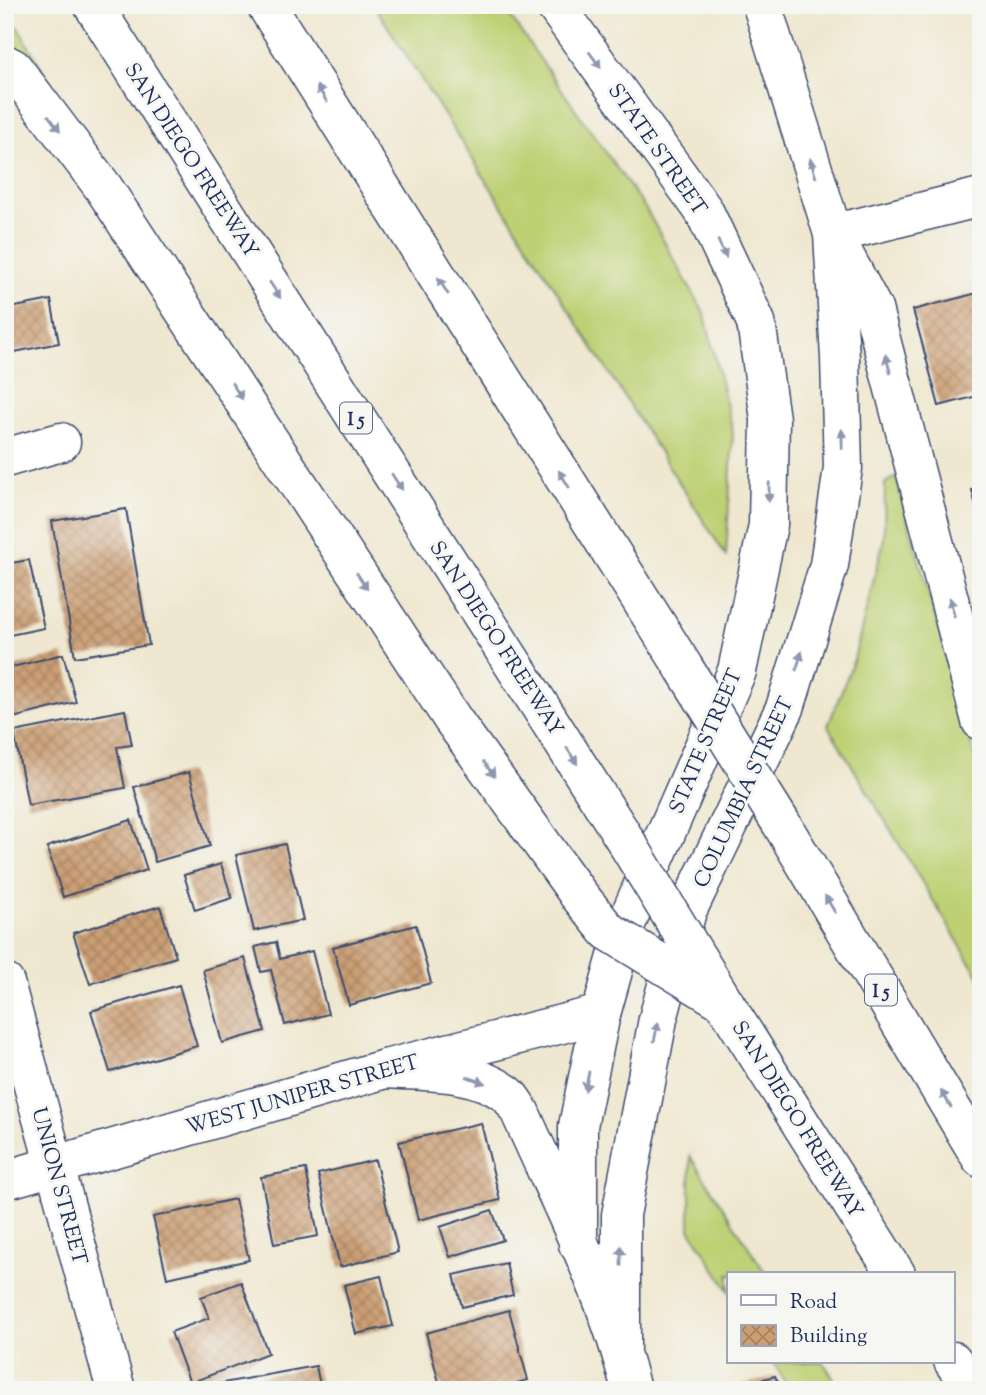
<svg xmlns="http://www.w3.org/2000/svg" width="986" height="1395" viewBox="0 0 986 1395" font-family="'Sorts Mill Goudy',serif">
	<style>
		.garden { fill: #bed073; stroke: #6c8068; stroke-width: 2 }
		.building { fill: url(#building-cross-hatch) }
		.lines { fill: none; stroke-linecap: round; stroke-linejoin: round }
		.minor-casing { stroke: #3b4b6f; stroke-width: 41 }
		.major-casing { stroke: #3b4b6f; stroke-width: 41 }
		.highway-casing { stroke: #3b4b6f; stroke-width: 41 }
		.minor { stroke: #fff; stroke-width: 38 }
		.major { stroke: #fff; stroke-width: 38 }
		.highway { stroke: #fff; stroke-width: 38 }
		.highway-bridge-casing { stroke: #3b4b6f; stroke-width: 41; stroke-linecap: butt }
		.highway-bridge { stroke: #fff; stroke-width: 38 }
		.oneway { fill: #8d97ae }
		.labels { text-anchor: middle; stroke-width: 6; stroke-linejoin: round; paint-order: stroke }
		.shield { fill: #f6f6f2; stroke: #5d6b8a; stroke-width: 2 }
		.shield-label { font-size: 19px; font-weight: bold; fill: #1b2f5e }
		.street-label { font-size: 21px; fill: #1b2f5e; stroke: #f6f6f2 }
	</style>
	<defs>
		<pattern id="building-cross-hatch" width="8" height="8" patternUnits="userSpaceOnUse" patternTransform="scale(1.75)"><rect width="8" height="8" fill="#cc9f73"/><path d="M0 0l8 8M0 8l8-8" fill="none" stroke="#a58262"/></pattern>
	</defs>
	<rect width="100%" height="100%" fill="#f6f6f2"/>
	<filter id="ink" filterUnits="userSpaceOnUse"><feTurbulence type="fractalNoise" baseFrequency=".0143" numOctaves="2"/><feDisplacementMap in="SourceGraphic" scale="14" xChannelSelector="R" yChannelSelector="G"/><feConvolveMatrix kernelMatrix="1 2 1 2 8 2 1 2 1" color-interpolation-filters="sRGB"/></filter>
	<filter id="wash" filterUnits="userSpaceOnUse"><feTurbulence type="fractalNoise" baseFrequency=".00686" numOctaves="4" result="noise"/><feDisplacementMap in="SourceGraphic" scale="28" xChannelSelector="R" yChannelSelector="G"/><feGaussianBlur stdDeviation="1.57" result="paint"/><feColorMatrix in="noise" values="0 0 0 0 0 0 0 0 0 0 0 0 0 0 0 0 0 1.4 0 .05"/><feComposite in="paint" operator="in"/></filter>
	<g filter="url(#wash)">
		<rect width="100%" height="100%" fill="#efe7cf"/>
		<!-- garden -->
		<path class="garden" d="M 374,5 L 502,5 L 647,211 L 705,315 L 733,432 L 726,556 Z
			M 5,6 L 51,84 L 5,42 Z
			M 896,477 L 981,780 L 981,980 L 828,726 L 854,659 L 884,539 L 885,483 Z
			M 690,1156 L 766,1274 L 729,1274 L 729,1291 L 690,1229 Z
			M 773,1362 L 823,1362 L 841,1390 L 790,1390 Z"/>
		<g id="blocks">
			<!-- building -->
			<path class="building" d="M 981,292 L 981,395 L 939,406 L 913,310 Z
				M 51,300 L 59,343 L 5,354 L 5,309 Z
				M 981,488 L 981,522 L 980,522 L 972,490 Z
				M 126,509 L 149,645 L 75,657 L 52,521 Z
				M 29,560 L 44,628 L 5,636 L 5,564 Z
				M 63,654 L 76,702 L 5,720 L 5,669 Z
				M 125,710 L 132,745 L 117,747 L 125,788 L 28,805 L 14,732 Z
				M 189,772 L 210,846 L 155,862 L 134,787 Z
				M 131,820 L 147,870 L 63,897 L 47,847 Z
				M 285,844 L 303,920 L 254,931 L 236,855 Z
				M 221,864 L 232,898 L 195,910 L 184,875 Z
				M 160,906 L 176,957 L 90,984 L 73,933 Z
				M 416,925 L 431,983 L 349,1005 L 333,947 Z
				M 276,942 L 280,959 L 312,951 L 328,1014 L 285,1025 L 271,970 L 261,972 L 255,947 Z
				M 245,958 L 265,1031 L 222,1043 L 203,970 Z
				M 179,985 L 197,1046 L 110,1072 L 91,1011 Z
				M 481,1123 L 500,1200 L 418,1220 L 399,1142 Z
				M 375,1160 L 398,1252 L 340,1267 L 318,1174 Z
				M 306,1169 L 318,1236 L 274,1244 L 261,1177 Z
				M 235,1199 L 249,1260 L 167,1278 L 153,1217 Z
				M 492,1210 L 503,1240 L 450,1257 L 440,1227 Z
				M 506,1263 L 513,1295 L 462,1307 L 454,1275 Z
				M 381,1276 L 393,1326 L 356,1334 L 344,1285 Z
				M 241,1282 L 268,1353 L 190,1383 L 171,1332 L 209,1318 L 201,1297 Z
				M 509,1310 L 528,1380 L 491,1390 L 441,1390 L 426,1333 Z
				M 316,1366 L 321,1390 L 195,1390 L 195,1388 Z
				M 775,1376 L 782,1390 L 726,1390 L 726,1389 Z
				M 5,1385 L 39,1388 L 38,1390 L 5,1390 Z"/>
		</g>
	</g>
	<g filter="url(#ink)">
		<use href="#blocks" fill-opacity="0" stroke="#3b4b6f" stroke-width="2"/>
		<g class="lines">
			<defs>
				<path id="minor" d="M 981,197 L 833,234 L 873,309 L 981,721
					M 5,458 L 61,442
					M 5,983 L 116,1390
					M 5,1180 L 385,1069 L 601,1014"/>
				<path id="major" d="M 555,5 L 704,211 L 756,322 L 770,419 L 768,525 L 737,671 L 626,924 L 601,1014 L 578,1126 L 578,1244
					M 385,1069 C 425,1072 472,1068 507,1094 C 512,1098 516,1106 520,1112 C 559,1201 608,1294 631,1390
					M 621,1348 L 621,1215 L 658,1019 L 687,911 L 785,708 L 829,565 L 843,468 L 840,358 L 833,234 L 762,5"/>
				<path id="highway" d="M 93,5 L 619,830
					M 266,5 L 684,668
					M 5,64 L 13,68 L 103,187 L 453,720 L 578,894
					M 781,823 L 981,1158
					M 724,1002 L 896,1274
					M 953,1361 L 973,1390"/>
			</defs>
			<!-- minor casing -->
			<use href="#minor" class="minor-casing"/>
			<!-- major casing -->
			<use href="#major" class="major-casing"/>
			<!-- highway casing -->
			<use href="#highway" class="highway-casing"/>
			<!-- minor -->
			<use href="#minor" class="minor"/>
			<!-- major -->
			<use href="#major" class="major"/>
			<!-- highway -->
			<use href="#highway" class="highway"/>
			<defs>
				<path id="highway-bridge" d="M 684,668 L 781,823
					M 619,830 L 724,1002
					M 578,894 L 608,931 L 719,999"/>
			</defs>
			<!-- highway-bridge casing -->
			<use href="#highway-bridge" class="highway-bridge-casing"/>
			<!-- highway-bridge -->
			<use href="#highway-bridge" class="highway-bridge"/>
		</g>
		<!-- one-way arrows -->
		<defs><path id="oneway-solid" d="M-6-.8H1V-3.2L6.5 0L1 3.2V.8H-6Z" transform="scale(1.75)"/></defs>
		<g class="oneway">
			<use href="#oneway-solid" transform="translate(595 60) rotate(54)"/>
			<use href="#oneway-solid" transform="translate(322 94) rotate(-122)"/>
			<use href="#oneway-solid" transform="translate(54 123) rotate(53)"/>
			<use href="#oneway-solid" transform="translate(813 168) rotate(-107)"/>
			<use href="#oneway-solid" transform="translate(722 249) rotate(65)"/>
			<use href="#oneway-solid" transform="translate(443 286) rotate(-122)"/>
			<use href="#oneway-solid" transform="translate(275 290) rotate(57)"/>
			<use href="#oneway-solid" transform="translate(888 364) rotate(-105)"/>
			<use href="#oneway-solid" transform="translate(237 391) rotate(57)"/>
			<use href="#oneway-solid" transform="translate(842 439) rotate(-91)"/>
			<use href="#oneway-solid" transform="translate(564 479) rotate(-122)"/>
			<use href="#oneway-solid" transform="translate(397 482) rotate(57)"/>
			<use href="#oneway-solid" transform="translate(769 492) rotate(91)"/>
			<use href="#oneway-solid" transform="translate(362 581) rotate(57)"/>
			<use href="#oneway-solid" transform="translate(952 607) rotate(-104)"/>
			<use href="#oneway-solid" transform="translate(799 661) rotate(-73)"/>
			<use href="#oneway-solid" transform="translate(572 756) rotate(57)"/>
			<use href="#oneway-solid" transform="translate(489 769) rotate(54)"/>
			<use href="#oneway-solid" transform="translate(830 904) rotate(-121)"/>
			<use href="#oneway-solid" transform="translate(656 1032) rotate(-79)"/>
			<use href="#oneway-solid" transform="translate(476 1080) rotate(20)"/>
			<use href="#oneway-solid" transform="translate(587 1081) rotate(102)"/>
			<use href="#oneway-solid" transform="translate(946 1099) rotate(-121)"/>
			<use href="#oneway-solid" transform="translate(621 1256) rotate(-90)"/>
		</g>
	</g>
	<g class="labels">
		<!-- shield labels -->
		<g class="shield">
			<rect x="340" y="402.5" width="32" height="31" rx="5"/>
			<rect x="865" y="974.5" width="32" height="31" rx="5"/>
		</g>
		<g class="shield-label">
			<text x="356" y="425">I 5</text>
			<text x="881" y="997">I 5</text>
		</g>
		<!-- street labels -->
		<g class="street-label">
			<text transform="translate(658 149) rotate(55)" y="7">STATE STREET</text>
			<text transform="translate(192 160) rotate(57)" y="7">SAN DIEGO FREEWAY</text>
			<text transform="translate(497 638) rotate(57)" y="7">SAN DIEGO FREEWAY</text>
			<text transform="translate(705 741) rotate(-67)" y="7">STATE STREET</text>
			<text transform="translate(743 792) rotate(-65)" y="7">COLUMBIA STREET</text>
			<text transform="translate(302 1094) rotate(-16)" y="7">WEST JUNIPER STREET</text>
			<text transform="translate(798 1119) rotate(58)" y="7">SAN DIEGO FREEWAY</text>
			<text transform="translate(60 1186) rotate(75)" y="7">UNION STREET</text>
		</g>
	</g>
	<!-- margin -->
	<rect width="986" height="1395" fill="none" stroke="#f6f6f2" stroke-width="28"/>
	<!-- legend -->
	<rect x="727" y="1272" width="228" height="91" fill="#f6f6f2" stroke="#9ea6b7" stroke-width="2"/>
	<rect x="741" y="1295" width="35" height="10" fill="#ffffff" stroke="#9ea6b7" stroke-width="2"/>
	<text x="790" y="1308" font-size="21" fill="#1b2f5e">Road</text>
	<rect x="741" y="1325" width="35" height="21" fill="url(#building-cross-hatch)" stroke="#9ea6b7" stroke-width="2"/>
	<text x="790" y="1342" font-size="21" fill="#1b2f5e">Building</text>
</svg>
